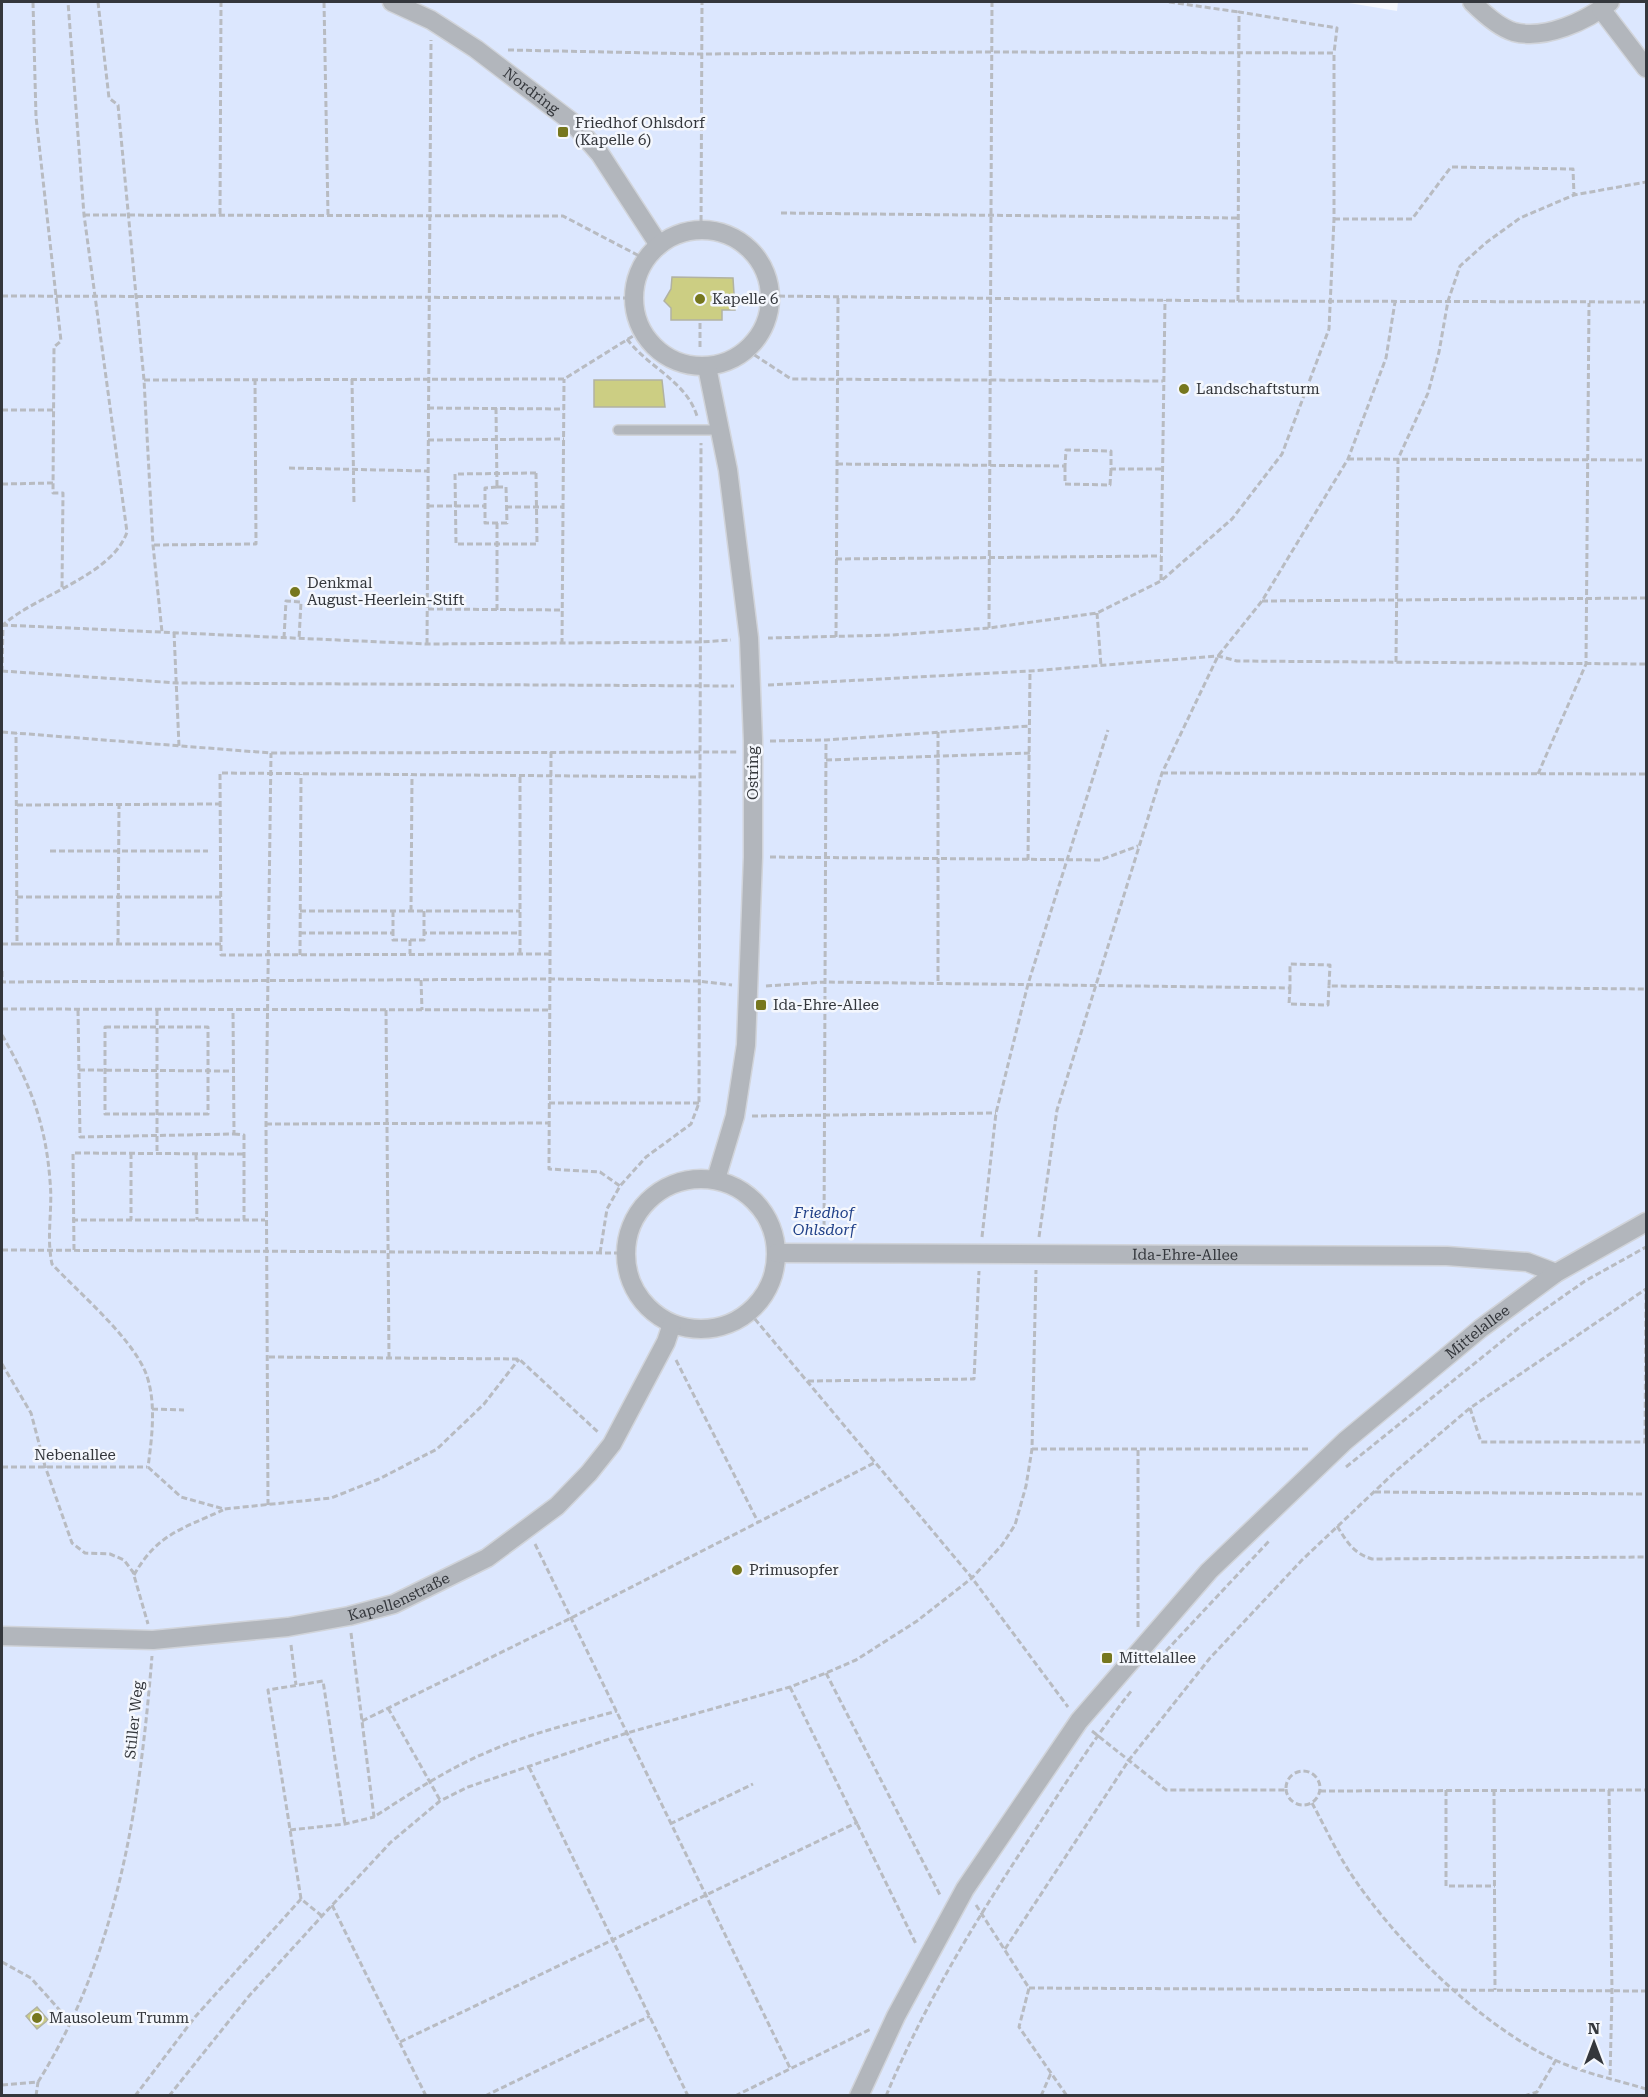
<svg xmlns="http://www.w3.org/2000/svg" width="1648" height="2097" viewBox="0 0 1648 2097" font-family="'Roboto Serif',serif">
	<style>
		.green { fill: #dce7fe }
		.building { fill: #ccce83; stroke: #b1b2a2; stroke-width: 1.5 }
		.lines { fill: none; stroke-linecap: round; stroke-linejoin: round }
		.lane-casing { stroke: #d1d4da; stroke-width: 12 }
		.street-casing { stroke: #d1d4da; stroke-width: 21 }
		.path { stroke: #b8bbc1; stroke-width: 3; stroke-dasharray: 6 3; stroke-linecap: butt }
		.lane { stroke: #b2b6bc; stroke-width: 9 }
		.street { stroke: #b2b6bc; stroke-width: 18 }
		.poi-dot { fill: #76771e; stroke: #f4f7fd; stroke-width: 2 }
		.labels { text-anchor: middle; stroke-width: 5; stroke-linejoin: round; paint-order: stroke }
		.street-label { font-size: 15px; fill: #34373c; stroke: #f4f7fd }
		.poi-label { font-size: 15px; fill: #34373c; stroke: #f4f7fd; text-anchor: start }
		.park-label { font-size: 15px; font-style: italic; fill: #204088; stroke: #f4f7fd }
	</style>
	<rect width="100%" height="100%" fill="#f4f7fd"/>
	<!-- green -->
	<path class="green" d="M 2,2 L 1343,2 L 1397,11 L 1398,2 L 1646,2 L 1646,2095 L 2,2096 Z"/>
	<!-- building -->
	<path class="building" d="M 672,277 L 733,278 L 735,310 L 722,310 L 722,320 L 671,320 L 671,308 L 664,301 L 671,289 Z
		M 594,380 L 662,380 L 665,407 L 594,407 Z
		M 37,2007 L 48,2020 L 37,2029 L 26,2016 Z"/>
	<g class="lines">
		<defs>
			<path id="lane" d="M 618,430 L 720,430"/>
			<g id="street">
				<path id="s1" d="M 392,2 L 431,20 L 476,49 L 572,122 L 600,154 L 659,245"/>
				<path d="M 1472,2 C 1482,12 1500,28 1514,32 C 1545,40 1587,21 1610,2"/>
				<path d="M 1601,9 L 1646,68"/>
				<circle cx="702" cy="298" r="68"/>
				<path d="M 707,367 L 728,470 L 749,638 L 753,741 L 753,857 L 746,1045 L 735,1116 L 716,1179"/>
				<circle cx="701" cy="1254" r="75"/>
				<path id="s2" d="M 777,1253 L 1447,1256 L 1527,1262 L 1556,1273"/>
				<path id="s3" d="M 2,1636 L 153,1640 L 288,1627 L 349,1616 L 394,1604 L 487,1558 L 557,1506 L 589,1473 L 612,1444 L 666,1342 L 672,1324"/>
				<path id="s4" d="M 859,2096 L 896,2016 L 965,1889 L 1079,1721 L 1209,1571 L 1345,1441 L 1480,1329 L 1556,1273 L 1646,1222"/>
			</g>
		</defs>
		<!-- lane casing -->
		<use href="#lane" class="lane-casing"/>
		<!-- street casing -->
		<use href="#street" class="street-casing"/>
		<!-- path -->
		<path class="path" d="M 33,2 L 36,117 L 61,341 L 54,347 L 53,493 L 63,493 L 62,589
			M 98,2 L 109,98 L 118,105 L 144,380 L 153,545 L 162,632
			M 324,2 L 328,215
			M 1169,2 L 1239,12
			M 508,50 L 701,54 L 992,52 L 1334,53 L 1334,219 L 1329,329 L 1282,454 L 1232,519 L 1161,581 L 1097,613 L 989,628 L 892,635 L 768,638
			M 781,213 L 1239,218
			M 220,214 L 221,2
			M 84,215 L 563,216 L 645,259
			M 1334,219 L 1412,219 L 1451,167 L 1573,169 L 1574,195
			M 701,230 L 702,2
			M 2,296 L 633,298
			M 770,296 L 1238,301 L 1646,302
			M 1238,301 L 1239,12 L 1337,28 L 1334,53
			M 700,323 L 700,350
			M 627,339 C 649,368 686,381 697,416
			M 747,350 L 791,379 L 1163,381
			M 352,379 L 354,505
			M 144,380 L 564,379 L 641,331
			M 428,408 L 564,409
			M 496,408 L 497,487
			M 2,410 L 53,410
			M 428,440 L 564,439
			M 1348,459 L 1646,460
			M 837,464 L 1065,466 L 1066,450 L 1111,451 L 1111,469 L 1162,469
			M 1065,466 L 1065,484 L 1110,485 L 1111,469
			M 289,468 L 428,471
			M 536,473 L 537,544 L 456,544 L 455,474 Z
			M 2,484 L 53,483
			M 497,487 L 506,487 L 507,523 L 485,523 L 485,488 Z
			M 428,506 L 485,506
			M 506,507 L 563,507
			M 497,523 L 497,610
			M 154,545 L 256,544 L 255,378
			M 836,559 L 1161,556
			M 1161,580 L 1165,300
			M 1262,601 L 1646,598
			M 428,609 L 563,610
			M 1097,613 L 1101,666
			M 2,625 L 427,644 L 700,642 L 731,640
			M 989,628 L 992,2
			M 174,632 L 179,746
			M 836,637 L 838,297
			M 284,638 L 286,601 L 301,602 L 299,639
			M 427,644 L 431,40
			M 562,644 L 564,379
			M 1396,662 L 1398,459 L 1428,393 L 1439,352 L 1448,301 L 1460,266 L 1487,242 L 1520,218 L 1574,195 L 1646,182
			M 2,671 L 177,683 L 734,686
			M 2,672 L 3,625 C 36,595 112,576 127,532 L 84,215 L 68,2
			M 768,685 L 1030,671 L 1218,656 L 1237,661 L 1646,664
			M 2,732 L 271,753 L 737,752
			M 938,732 L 938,983
			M 770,741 L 826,740 L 1030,726
			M 551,752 L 549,1169 L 600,1172 L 620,1186
			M 826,760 L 1030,753
			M 1162,773 L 1646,774
			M 1538,774 L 1586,664 L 1589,303
			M 17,805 L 220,804
			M 50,851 L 208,851
			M 770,857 L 1100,860 L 1138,846
			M 1028,860 L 1030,671
			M 17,897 L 221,897
			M 300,911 L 520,911
			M 393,911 L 393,933
			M 411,911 L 412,775
			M 424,911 L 424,933
			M 300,933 L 393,933 L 393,940 L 424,940 L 424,933 L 520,933
			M 410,940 L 410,954
			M 2,944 L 17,944 L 16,733
			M 17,944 L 221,944
			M 118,944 L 119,805
			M 520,954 L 520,776
			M 550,954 L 221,955 L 220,773 L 700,777
			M 300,955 L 301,774
			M 2,971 L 2,982 L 550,979 L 697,981 L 732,985
			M 421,980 L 422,1010
			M 766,986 L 825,982 L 1290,988 L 1290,964 L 1330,965 L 1329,986 L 1646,989
			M 1290,988 L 1289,1004 L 1328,1005 L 1329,986
			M 2,1009 L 550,1010
			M 78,1010 L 80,1137 L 234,1134 L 233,1010
			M 157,1010 L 157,1153
			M 386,1010 L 389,1357
			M 105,1027 L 208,1027 L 208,1114 L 105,1114 Z
			M 2,1035 C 30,1083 46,1125 50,1181 C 53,1209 46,1236 52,1264 C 79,1293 129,1335 145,1371 C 157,1400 152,1437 148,1467
			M 79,1070 L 233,1071
			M 549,1103 L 699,1103
			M 752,1116 L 996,1113
			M 266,1124 L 549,1123
			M 234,1134 L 244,1135 L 244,1220
			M 131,1153 L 131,1220
			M 196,1154 L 197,1220
			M 72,1220 L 265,1220
			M 824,1236 L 826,740
			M 982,1237 L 996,1113 L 1028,984 L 1108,730
			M 1039,1237 L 1057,1110 L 1162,773 L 1218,656 L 1262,601 L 1348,459 L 1386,358 L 1395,302
			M 2,1250 L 625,1253
			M 74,1250 L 73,1153 L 244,1154
			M 600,1253 L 607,1209 L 620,1186 L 646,1157 L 691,1124 L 699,1103 L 701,443
			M 749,1312 L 972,1578 L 1068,1707
			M 269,1357 L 519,1359 L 599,1433
			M 676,1360 L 758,1522
			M 2,1364 L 31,1413 L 45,1466 L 72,1543 L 85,1553 L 110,1554 L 124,1560 L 133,1572 L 148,1624
			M 808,1381 L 974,1379 L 979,1271
			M 1470,1408 L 1481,1442 L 1645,1442 L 1646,1289
			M 152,1409 L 184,1410
			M 1032,1449 L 1309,1449
			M 2,1467 L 147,1467
			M 148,1467 L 181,1497 L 224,1509 L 331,1498 L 379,1479 L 437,1449 L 484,1404 L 519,1359
			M 1346,1467 L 1521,1326 L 1585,1281 L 1646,1247
			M 1375,1492 L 1646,1494
			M 268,1505 L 266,1124 L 271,753
			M 1337,1526 C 1347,1542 1353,1553 1372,1559 L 1646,1557
			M 535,1544 L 790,2068
			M 134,1575 C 157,1534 182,1529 223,1510
			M 1138,1627 L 1138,1448
			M 351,1633 L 374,1817 C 411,1793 449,1768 490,1751 C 531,1733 574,1723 617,1711
			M 291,1645 L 296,1685
			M 1166,1651 L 1270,1540
			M 826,1673 L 940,1895
			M 790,1687 L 916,1944
			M 388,1708 L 440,1800
			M 362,1721 L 571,1618 L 876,1462
			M 1092,1731 L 1166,1790 L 1285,1790
			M 529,1767 L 688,2096
			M1286 1788a17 17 0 1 1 34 0a17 17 0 1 1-34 0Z
			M 1446,1790 L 1446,1886 L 1495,1886
			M 1494,1790 L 1495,1990
			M 1609,1790 L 1612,1991 L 1610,2078
			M 1320,1791 L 1646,1790
			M 1312,1803 C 1324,1825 1335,1849 1349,1871 C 1394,1940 1479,2025 1555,2060 C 1583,2073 1617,2080 1646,2089
			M 670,1824 L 753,1784
			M 290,1830 L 345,1824 L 374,1817
			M 332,1905 L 426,2096
			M 976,1905 L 1029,1988 L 1019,2027 L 1067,2096
			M 322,1916 L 301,1899 L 268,1690 L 323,1681 L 345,1824
			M 1005,1949 L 1129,1760 L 1210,1658 L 1302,1560 L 1396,1471 L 1470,1408 L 1646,1289
			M 2,1962 L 31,1978 L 71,2023
			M 1029,1988 L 1646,1991
			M 400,2042 L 858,1822
			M 2,2085 L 38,2082 C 118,1954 140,1805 152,1656
			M 36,2096 L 38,2082
			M 135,2096 L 195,2017 L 301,1899
			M 169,2096 L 249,1996 L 322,1916 L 391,1842 L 440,1801 L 468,1787 L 627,1733 L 790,1687 L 826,1673 L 856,1660 L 917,1621 L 972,1578 L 1002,1545 L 1015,1525 L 1026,1486 L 1032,1449 L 1036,1270
			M 485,2096 L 650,2016
			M 735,2096 L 871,2029
			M 886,2096 C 923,2007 973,1925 1026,1844 C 1060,1792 1093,1739 1132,1690
			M 1041,2096 L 1051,2073
			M 1524,2096 L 1537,2092 L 1556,2060"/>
		<!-- lane -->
		<use href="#lane" class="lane"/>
		<!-- street -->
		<use href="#street" class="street"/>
	</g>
	<!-- markers -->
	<g class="poi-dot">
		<rect x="557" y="126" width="12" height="12" rx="3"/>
		<circle cx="700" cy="299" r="6"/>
		<circle cx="1184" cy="389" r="6"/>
		<circle cx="295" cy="592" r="6"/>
		<rect x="755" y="999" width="12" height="12" rx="3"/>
		<circle cx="737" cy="1570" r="6"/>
		<rect x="1101" y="1652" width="12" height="12" rx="3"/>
		<circle cx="37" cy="2018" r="6"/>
	</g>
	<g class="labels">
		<!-- street labels -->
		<g class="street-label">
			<text dy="5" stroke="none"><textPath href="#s1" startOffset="166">Nordring</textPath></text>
			<text transform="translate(753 773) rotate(-90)" y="5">Ostring</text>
			<text dy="5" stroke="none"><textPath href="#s2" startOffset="408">Ida-Ehre-Allee</textPath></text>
			<text dy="5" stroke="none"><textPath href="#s4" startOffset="994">Mittelallee</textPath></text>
			<text x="75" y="1460">Nebenallee</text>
			<text dy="5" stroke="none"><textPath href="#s3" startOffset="402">Kapellenstraße</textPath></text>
			<text transform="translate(134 1720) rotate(-84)" y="5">Stiller Weg</text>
		</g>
		<!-- poi labels -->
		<g class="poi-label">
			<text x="575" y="128">Friedhof Ohlsdorf<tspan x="575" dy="17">(Kapelle 6)</tspan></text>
			<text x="712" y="304">Kapelle 6</text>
			<text x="1196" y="394">Landschaftsturm</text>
			<text x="307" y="588">Denkmal<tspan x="307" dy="17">August-Heerlein-Stift</tspan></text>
			<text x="773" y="1010">Ida-Ehre-Allee</text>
			<text x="749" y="1575">Primusopfer</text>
			<text x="1119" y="1663">Mittelallee</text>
			<text x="49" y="2023">Mausoleum Trumm</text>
		</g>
		<!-- park labels -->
		<g class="park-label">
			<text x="824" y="1218">Friedhof<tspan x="824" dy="17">Ohlsdorf</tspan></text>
		</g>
	</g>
	<!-- border -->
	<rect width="1648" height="2097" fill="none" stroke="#34373c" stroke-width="6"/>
	<!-- north arrow -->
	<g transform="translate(1594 2043)" stroke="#f4f7fd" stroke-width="4.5" paint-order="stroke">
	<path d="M0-4.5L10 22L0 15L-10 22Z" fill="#34373c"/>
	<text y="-9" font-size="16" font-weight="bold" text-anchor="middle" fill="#34373c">N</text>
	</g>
</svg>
